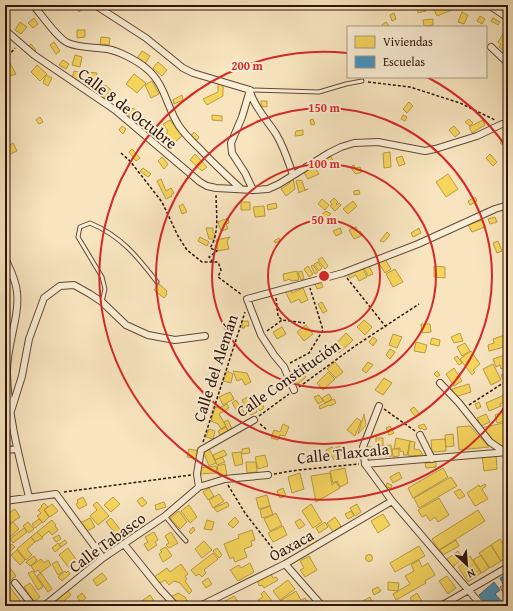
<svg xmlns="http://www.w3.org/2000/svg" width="513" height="611" viewBox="0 0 513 611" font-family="'Gentium Book Plus',serif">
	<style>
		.grass { fill: #d6c1a0; stroke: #826a54 }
		.homes { fill: #f6d55c; stroke: #ba9b42 }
		.schools { fill: #4393c3; stroke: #3d6d8b }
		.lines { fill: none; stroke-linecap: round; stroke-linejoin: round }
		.service-casing { stroke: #614835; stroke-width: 5 }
		.minor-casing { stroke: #614835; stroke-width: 8 }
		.path { stroke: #2f1407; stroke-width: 1.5; stroke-dasharray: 3 2; stroke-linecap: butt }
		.service { stroke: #faeed5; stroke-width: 3 }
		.minor { stroke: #faeed5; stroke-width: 6 }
		.ring { fill: none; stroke: #d62828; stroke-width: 2 }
		.labels { text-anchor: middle; stroke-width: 4; stroke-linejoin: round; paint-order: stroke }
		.street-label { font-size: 16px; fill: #2f1407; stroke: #faeed5 }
		.centre { fill: #d62828; stroke: #faeed5; stroke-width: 2 }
		.ring-label { font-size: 12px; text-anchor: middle; font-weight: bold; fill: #d62828; stroke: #faeed5; stroke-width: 4; stroke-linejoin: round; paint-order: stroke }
	</style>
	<rect width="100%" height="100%" fill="#f8e5bf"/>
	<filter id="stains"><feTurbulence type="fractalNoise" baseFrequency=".005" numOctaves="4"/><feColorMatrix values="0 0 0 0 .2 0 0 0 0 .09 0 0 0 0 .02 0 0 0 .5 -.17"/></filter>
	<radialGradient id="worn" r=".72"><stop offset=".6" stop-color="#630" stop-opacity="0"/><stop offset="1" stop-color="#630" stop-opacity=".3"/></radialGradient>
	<!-- grass -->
	<path class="grass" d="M 508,583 L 508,601 L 500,587 Z"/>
	<!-- homes -->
	<path class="homes" d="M 73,5 L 82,5 L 84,8 L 79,12 Z
		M 392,5 L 404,5 L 403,8 Z
		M 416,5 L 424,5 L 426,11 L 418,13 Z
		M 432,5 L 458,5 L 459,7 L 437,16 Z
		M 505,5 L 508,5 L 508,7 L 505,13 L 500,10 L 502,7 L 504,8 Z
		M 462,12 L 468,15 L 464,24 L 458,22 Z
		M 394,13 L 396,19 L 392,21 L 390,15 Z
		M 480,16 L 485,19 L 482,24 L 477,21 Z
		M 34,18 L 38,24 L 33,28 L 28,23 Z
		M 493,18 L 500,22 L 498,25 L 491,21 Z
		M 433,19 L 433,25 L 424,26 L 423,20 Z
		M 20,22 L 27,27 L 21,34 L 15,30 Z
		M 386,22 L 389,26 L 383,27 L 382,25 Z
		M 77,30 L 85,30 L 85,37 L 77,38 Z
		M 505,31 L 508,33 L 508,43 L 503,50 L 499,47 L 501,44 L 498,42 Z
		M 101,37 L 110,38 L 109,45 L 100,44 Z
		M 54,42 L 60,51 L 56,54 L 50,45 Z
		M 31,44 L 36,50 L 33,53 L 28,47 Z
		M 142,51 L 150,56 L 144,65 L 136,60 Z
		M 75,55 L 82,57 L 80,67 L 72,65 Z
		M 63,60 L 69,64 L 66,69 L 59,65 Z
		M 158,62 L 167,70 L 162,76 L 153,68 Z
		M 10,63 L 16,74 L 10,76 L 5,67 Z
		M 37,65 L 47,74 L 40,81 L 31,72 Z
		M 74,71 L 82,73 L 80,81 L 72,79 Z
		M 87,72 L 97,73 L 95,85 L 85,84 Z
		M 134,74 L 146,83 L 137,93 L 126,84 Z
		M 46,75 L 52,78 L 48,86 L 43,83 Z
		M 152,81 L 159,94 L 151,98 L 145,85 Z
		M 218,84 L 223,85 L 223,96 L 207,105 L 203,99 L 218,92 Z
		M 105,85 L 111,90 L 103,99 L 97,94 Z
		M 182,95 L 183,100 L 174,104 L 173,100 Z
		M 261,101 L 267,101 L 267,107 L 261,106 Z
		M 409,102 L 413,106 L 407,113 L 403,109 Z
		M 133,108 L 138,112 L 135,115 L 139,117 L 136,121 L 128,115 Z
		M 212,115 L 222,116 L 222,121 L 212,120 Z
		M 403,115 L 407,117 L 405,121 L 401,119 Z
		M 40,117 L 43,122 L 39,124 L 36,120 Z
		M 145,117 L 147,119 L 145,120 L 149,123 L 146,127 L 140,122 Z
		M 313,119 L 315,124 L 311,125 L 310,120 Z
		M 469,119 L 473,123 L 470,126 L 465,122 Z
		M 170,120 L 182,136 L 174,143 L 165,136 L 168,131 L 163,124 Z
		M 483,120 L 485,125 L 472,133 L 469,127 Z
		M 122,126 L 126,129 L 123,134 L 119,130 Z
		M 454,126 L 460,133 L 455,137 L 449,130 Z
		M 303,130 L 303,135 L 295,136 L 296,131 Z
		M 194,132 L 199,137 L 196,141 L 191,136 Z
		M 503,140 L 507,143 L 504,146 L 500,143 Z
		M 13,143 L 17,151 L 6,156 L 5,152 L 9,150 L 8,146 Z
		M 132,149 L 140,158 L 136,161 L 129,152 Z
		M 390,152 L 391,167 L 384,168 L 383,153 Z
		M 195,154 L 207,167 L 202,171 L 190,160 Z
		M 490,154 L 497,162 L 493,166 L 486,158 Z
		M 330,155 L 336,166 L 330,169 L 327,163 L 320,166 L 317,162 Z
		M 402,156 L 405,164 L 399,166 L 396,158 Z
		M 162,157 L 168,164 L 164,169 L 158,161 Z
		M 354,165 L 355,168 L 360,167 L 362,172 L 356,174 L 352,170 L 352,166 Z
		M 314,166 L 319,174 L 308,179 L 303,171 Z
		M 143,168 L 151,174 L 148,177 L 140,171 Z
		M 448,174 L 458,189 L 446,197 L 436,182 Z
		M 293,178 L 295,189 L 286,196 L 281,189 L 290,183 L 288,181 Z
		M 161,179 L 166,191 L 171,188 L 174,193 L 171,195 L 172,196 L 166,199 L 157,181 Z
		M 300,180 L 302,181 L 305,190 L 308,189 L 298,193 L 299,192 L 296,181 Z
		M 359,190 L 360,194 L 354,195 L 354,191 Z
		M 475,197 L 477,201 L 470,205 L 468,201 Z
		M 334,198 L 338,202 L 336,204 L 337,205 L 339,203 L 341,205 L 335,211 L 330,206 L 332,204 L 330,202 Z
		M 322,199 L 329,205 L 325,210 L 318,204 Z
		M 353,201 L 357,206 L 348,214 L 343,209 Z
		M 241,202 L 250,202 L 250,210 L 241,210 Z
		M 276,203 L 277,208 L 268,210 L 267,205 Z
		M 183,204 L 187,212 L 182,214 L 179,206 Z
		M 264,206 L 265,216 L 255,217 L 253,207 Z
		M 326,211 L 331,214 L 325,219 L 321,215 Z
		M 508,212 L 508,222 L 507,223 L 504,214 Z
		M 495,217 L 497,222 L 490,224 L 488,219 Z
		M 228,218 L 229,223 L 226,224 L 228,229 L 221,231 L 218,222 Z
		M 482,220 L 485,227 L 472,232 L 468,225 Z
		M 356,227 L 358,232 L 360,231 L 363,235 L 354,239 L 349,230 Z
		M 206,228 L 213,228 L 213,233 L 215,234 L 214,239 L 209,239 Z
		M 340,228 L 342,233 L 336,236 L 333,231 Z
		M 419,228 L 421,233 L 413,237 L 411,233 Z
		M 387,232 L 390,235 L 384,242 L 380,241 Z
		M 200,237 L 209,242 L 207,246 L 198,241 Z
		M 230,237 L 227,241 L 229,249 L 218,251 L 216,240 Z
		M 279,238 L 280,241 L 275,243 L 274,241 Z
		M 498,241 L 502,251 L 497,253 L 493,243 Z
		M 322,257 L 328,266 L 325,269 L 318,260 Z
		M 385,259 L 391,269 L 385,273 L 378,262 Z
		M 318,262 L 322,268 L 319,271 L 314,264 Z
		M 313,265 L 318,272 L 315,274 L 311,266 Z
		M 308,266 L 313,274 L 309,277 L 304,269 Z
		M 369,266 L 373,274 L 368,276 L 364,268 Z
		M 434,266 L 445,267 L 445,278 L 434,277 Z
		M 363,269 L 367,277 L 359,281 L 356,275 L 350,278 L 348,274 Z
		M 395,269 L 403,282 L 393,287 L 386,274 Z
		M 297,271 L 299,280 L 291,281 L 290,279 L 284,281 L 283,274 Z
		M 302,271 L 304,279 L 301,280 L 298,272 Z
		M 321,282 L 323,287 L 317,289 L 315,284 Z
		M 159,284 L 167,291 L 166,293 L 167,294 L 164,298 L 154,290 Z
		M 290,288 L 292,293 L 303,288 L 308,300 L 301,303 L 299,299 L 291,303 L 285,291 Z
		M 322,302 L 327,311 L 323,313 L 318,304 Z
		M 364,320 L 372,327 L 365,335 L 357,327 Z
		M 242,321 L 248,321 L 249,326 L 244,326 L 245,328 L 242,328 Z
		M 421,324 L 430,324 L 431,332 L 422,333 Z
		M 306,325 L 313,334 L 304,341 L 297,332 Z
		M 282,327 L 286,334 L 277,339 L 273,332 Z
		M 346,333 L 353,340 L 339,353 L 333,347 Z
		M 460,333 L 463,341 L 454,343 L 451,337 Z
		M 393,334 L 402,337 L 397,348 L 389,345 Z
		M 505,335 L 507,340 L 508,340 L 508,346 L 489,351 L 488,345 L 494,343 L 493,339 Z
		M 373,337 L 377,340 L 373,346 L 369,342 Z
		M 432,338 L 440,340 L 439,346 L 430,344 Z
		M 416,342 L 427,345 L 425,353 L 414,351 Z
		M 465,343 L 470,351 L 462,356 L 457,347 Z
		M 390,349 L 395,352 L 390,359 L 386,355 Z
		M 471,351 L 480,364 L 473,370 L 475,372 L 472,375 L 460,359 Z
		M 508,354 L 508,366 L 501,369 L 500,365 L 496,367 L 493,359 Z
		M 457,356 L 462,363 L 459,365 L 454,358 Z
		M 335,362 L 343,372 L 336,378 L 327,369 Z
		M 368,362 L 373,365 L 366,373 L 362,370 Z
		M 493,364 L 501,380 L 491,385 L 483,369 Z
		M 454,368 L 462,381 L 454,386 L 446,374 Z
		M 300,370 L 306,377 L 298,384 L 292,377 Z
		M 227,371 L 233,374 L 231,383 L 223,381 Z
		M 233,371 L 247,373 L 251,382 L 245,385 L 242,379 L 237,381 Z
		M 437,371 L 440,375 L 437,377 L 434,374 Z
		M 508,371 L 508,378 L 504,381 L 501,375 Z
		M 328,372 L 335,379 L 323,390 L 317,383 Z
		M 384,378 L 392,383 L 383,395 L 375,390 Z
		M 469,384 L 471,392 L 455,397 L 452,389 Z
		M 230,392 L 234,399 L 223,405 L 219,397 Z
		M 329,394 L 332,399 L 325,403 L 322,398 Z
		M 319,395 L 323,401 L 318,404 L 314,397 Z
		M 504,395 L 507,401 L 500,404 L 501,406 L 489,411 L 486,403 Z
		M 248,397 L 251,404 L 245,406 L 242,400 Z
		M 334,399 L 336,403 L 330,406 L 329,405 L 320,409 L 319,406 Z
		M 236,400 L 244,412 L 240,415 L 232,403 Z
		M 479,402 L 481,407 L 477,409 L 475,404 Z
		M 227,404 L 229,408 L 219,414 L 226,426 L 221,429 L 218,424 L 211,421 L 215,407 L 219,408 Z
		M 263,405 L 264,408 L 260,411 L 258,408 Z
		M 414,407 L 420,414 L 416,417 L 410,410 Z
		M 255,408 L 257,412 L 251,415 L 249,411 Z
		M 508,411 L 508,420 L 497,423 L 495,415 Z
		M 364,414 L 366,425 L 358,434 Z
		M 486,414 L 490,422 L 481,426 L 477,418 Z
		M 357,418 L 361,421 L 355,436 L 347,430 Z
		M 228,420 L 232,429 L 228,431 L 224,422 Z
		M 508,422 L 508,432 L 505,432 L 507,445 L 498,446 L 481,428 Z
		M 283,424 L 289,427 L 285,436 L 280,435 L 278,440 L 271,438 L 274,430 L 280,432 Z
		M 424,424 L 427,429 L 424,430 L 422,428 L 420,429 L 418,426 Z
		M 390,426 L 394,433 L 389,435 L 386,428 Z
		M 470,426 L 489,447 L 459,450 L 457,427 Z
		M 226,427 L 228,431 L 220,435 L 218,431 Z
		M 209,429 L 215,431 L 213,439 L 206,437 Z
		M 453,434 L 454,446 L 446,447 L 445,435 Z
		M 376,438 L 383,438 L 383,445 L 376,445 Z
		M 396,438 L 410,441 L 407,455 L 403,455 L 404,452 L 400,451 L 400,448 L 394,449 Z
		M 445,439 L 446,451 L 432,452 L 431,440 Z
		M 410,441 L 415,442 L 414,449 L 420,450 L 423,455 L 408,456 Z
		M 391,445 L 392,456 L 378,457 L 377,446 Z
		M 340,446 L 345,457 L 334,460 L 331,455 L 329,457 L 326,450 L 332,447 L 333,449 Z
		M 368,447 L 375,447 L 376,457 L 370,458 Z
		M 209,448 L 216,463 L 209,466 L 203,451 Z
		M 249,448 L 250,453 L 242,454 L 242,449 Z
		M 189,449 L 199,451 L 197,459 L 187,457 Z
		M 392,449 L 399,449 L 399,456 L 393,457 Z
		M 224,450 L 227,455 L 215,460 L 213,455 Z
		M 241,452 L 243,464 L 235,466 L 232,453 Z
		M 496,454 L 497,469 L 484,471 L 482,456 Z
		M 265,455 L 268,466 L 258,469 L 255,457 Z
		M 222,457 L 225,462 L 217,465 L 215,460 Z
		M 246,462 L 256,462 L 257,472 L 247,473 Z
		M 436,462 L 436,467 L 426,468 L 425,463 Z
		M 225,464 L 227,475 L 219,476 L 217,466 Z
		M 216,466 L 217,473 L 199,474 L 198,468 Z
		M 345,468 L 348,483 L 340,487 L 337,481 L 333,483 L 330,471 Z
		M 443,468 L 448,477 L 413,498 L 408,488 Z
		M 399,472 L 402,478 L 393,483 L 390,477 Z
		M 300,473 L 304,489 L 292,493 L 288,477 Z
		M 330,473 L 332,485 L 336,482 L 340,488 L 316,502 L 311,476 Z
		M 451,477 L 457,486 L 419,508 L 414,498 Z
		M 387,483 L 392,485 L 391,488 L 386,487 Z
		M 485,484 L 486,486 L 482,489 L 488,499 L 475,506 L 467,493 L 479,485 L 480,487 Z
		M 209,488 L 214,496 L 208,500 L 203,492 Z
		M 283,488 L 286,496 L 280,498 L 277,491 Z
		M 460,489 L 465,496 L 459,499 L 454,492 Z
		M 219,494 L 224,501 L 213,508 L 209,500 Z
		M 267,495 L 270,506 L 259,509 L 256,498 Z
		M 83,497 L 87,505 L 79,509 L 76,504 L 78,503 L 77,500 Z
		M 113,497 L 120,504 L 111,512 L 104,505 Z
		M 142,497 L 147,503 L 142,507 L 137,501 Z
		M 439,498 L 449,515 L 438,522 L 435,517 L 430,521 L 426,515 L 422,517 L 418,510 Z
		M 97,502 L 109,516 L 98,525 L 90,516 L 97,510 L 93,505 Z
		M 164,502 L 166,507 L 156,510 L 155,505 Z
		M 227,502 L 229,506 L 217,512 L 214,508 Z
		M 44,503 L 48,507 L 44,510 L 49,517 L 43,523 L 37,516 L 41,513 L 38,510 L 42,507 L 41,506 Z
		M 52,504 L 58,511 L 50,517 L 44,510 Z
		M 311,504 L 322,522 L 313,528 L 302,511 Z
		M 357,504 L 361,512 L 355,516 L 350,508 Z
		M 189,505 L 197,517 L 190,523 L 181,511 Z
		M 270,506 L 273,515 L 262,518 L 260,510 Z
		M 15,509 L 20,517 L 11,523 L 6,515 Z
		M 478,510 L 485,521 L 439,550 L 432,539 Z
		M 179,511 L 187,522 L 180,529 L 170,518 Z
		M 351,511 L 354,516 L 348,519 L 345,514 Z
		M 276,513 L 282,525 L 270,531 L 264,519 Z
		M 383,514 L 390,525 L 378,533 L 371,521 Z
		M 235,517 L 239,522 L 233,528 L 228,524 Z
		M 335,517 L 341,526 L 333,532 L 327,523 Z
		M 90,518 L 95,527 L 85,532 L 80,523 Z
		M 111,518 L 123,533 L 118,537 L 106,522 Z
		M 39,519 L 42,522 L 35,528 L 32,524 Z
		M 300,519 L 305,525 L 299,529 L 295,522 Z
		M 52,520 L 56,525 L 55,526 L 58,530 L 52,535 L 49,531 L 42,537 L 37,532 Z
		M 207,520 L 214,522 L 212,530 L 204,529 Z
		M 8,522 L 10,524 L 13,522 L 19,529 L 8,539 L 8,538 L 5,540 L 5,525 Z
		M 28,522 L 34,529 L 29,533 L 23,526 Z
		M 325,522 L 328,527 L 319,533 L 316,528 Z
		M 283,526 L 287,535 L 273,542 L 268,533 Z
		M 193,527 L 195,530 L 191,534 L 189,532 Z
		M 24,528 L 27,532 L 13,543 L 10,539 Z
		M 252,530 L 255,540 L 251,541 L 252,546 L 244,549 L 247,557 L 235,562 L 233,557 L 230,559 L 224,544 L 239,538 L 238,535 Z
		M 37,532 L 43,538 L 35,542 L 31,537 Z
		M 154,532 L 158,540 L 155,542 L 157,545 L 148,551 L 144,544 L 148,542 L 145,537 Z
		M 171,532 L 178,543 L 169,548 L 166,545 L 169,543 L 165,536 Z
		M 311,532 L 317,542 L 309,548 L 302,538 Z
		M 59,535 L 61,539 L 56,542 L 53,538 Z
		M 31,537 L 35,542 L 27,549 L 32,555 L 26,560 L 17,549 Z
		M 500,539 L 508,552 L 508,556 L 501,561 L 491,545 Z
		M 65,540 L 67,543 L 61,547 L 59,544 Z
		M 456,540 L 459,546 L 443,555 L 440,550 Z
		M 204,541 L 212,550 L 202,558 L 195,549 Z
		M 58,543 L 61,547 L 55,552 L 52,548 Z
		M 12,544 L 15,547 L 9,552 L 6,549 Z
		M 491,545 L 501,561 L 490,568 L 479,553 Z
		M 419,546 L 425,556 L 395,572 L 390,563 Z
		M 166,547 L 172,556 L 163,562 L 159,554 L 162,552 L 160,550 Z
		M 68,548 L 78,562 L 70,569 L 59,555 Z
		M 217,548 L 222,555 L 219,558 L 213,551 Z
		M 17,550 L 25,560 L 20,565 L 11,555 Z
		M 458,551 L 463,559 L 452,567 L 447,559 Z
		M 213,553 L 218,559 L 204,570 L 206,573 L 202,577 L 199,574 L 196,576 L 191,570 Z
		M365.5 558a3.5 3.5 0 1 1 7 0a3.5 3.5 0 1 1-7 0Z
		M 481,555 L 489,568 L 482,573 L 473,560 Z
		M 34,556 L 37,560 L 30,566 L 26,562 Z
		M 309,556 L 317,570 L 305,577 L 300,570 L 304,568 L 300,561 Z
		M 470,556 L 481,573 L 468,582 L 458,567 L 466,562 L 464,560 Z
		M 41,559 L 44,563 L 48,560 L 51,565 L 40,573 L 38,570 L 35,572 L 31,566 Z
		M 419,560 L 422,567 L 428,563 L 435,575 L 425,581 L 426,583 L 396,600 L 393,594 L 410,584 L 405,576 L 414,571 L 411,565 Z
		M 5,561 L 16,576 L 9,581 L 5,575 Z
		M 57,561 L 63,572 L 58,575 L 52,564 Z
		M 250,563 L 254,572 L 238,581 L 230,570 L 239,565 L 241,568 Z
		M 181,564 L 188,574 L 185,576 L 187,579 L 185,581 L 192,591 L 189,594 L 180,583 L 174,581 L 169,585 L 165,580 L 159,584 L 154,577 L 167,568 L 170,572 Z
		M 33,571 L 43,587 L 38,590 L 28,573 Z
		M 65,571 L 66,573 L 68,571 L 70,574 L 62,581 L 58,577 Z
		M 270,572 L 273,578 L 276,577 L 278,580 L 264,588 L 262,585 L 259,586 L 257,579 Z
		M 41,573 L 52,589 L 48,592 L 37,576 Z
		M 102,573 L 107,579 L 97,586 L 93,580 Z
		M 447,576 L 456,588 L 448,594 L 439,581 Z
		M 208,578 L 212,584 L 206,588 L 202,582 Z
		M 288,580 L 295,589 L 280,600 L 273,591 Z
		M 388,582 L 399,583 L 398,591 L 388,590 Z
		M 30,583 L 40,597 L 34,602 L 24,587 Z
		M 10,587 L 22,603 L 18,606 L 7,606 L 5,603 L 5,591 Z
		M 378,587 L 381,591 L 374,595 L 372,590 Z
		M 67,590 L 71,595 L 59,605 L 55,600 Z
		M 264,591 L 273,602 L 268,606 L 263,606 L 258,600 L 263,597 L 261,594 Z
		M 296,591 L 301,600 L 305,598 L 307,601 L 300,606 L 284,606 L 280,601 Z
		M 82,593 L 86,598 L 81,602 L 77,597 Z
		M 178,593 L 185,597 L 188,602 L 181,606 L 175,606 L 171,597 Z
		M 417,593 L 425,606 L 415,606 L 410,598 Z
		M 150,595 L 154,601 L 147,606 L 141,606 L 139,603 Z
		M 234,596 L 238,602 L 228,606 L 225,601 Z
		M 370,597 L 374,606 L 354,606 Z
		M 309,601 L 314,606 L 304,606 Z
		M 256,602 L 258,606 L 249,606 Z"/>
	<!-- schools -->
	<path class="schools" d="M 508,574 L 508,581 L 503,584 L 500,578 Z
		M 494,582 L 500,590 L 495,594 L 506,606 L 488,606 L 479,595 Z"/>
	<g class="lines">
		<defs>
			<path id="service" d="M 250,90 L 319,92 L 346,84 L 362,81
				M 102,302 L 105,289 L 102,277 L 78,237 L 80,227 L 90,223 C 121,236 137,256 157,282
				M 165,516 L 177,531 L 186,541"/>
			<path id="minor" d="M 33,5 C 41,14 58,39 68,43 C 80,48 94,47 107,49 C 119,51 138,61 147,69 C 165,84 167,108 179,126 C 185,135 193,142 200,149 C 213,163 227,176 241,189
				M 95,5 L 146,38 L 183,68 L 193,73 L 250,90
				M 489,5 L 508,18
				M 5,30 L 34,55 L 115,110 L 200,182 L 207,186 L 216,188 L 253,190 L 268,189 L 279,184 L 329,153 L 341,147 L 354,143 L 378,142 L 425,151 L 435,149 L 477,136 L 502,124 L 508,124
				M 491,47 L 508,63
				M 250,90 L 242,117 L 231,143 L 232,153 L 245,173 L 253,190
				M 250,92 C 255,108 267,120 276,134 C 284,147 288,161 293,175
				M 5,258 C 10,269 16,280 17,292 C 20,317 6,346 7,374 C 8,415 19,457 29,497
				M 440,383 L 459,403 L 490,442 L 506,453
				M 294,390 L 284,367 L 274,355 L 261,335 L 247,299 L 343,273 L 418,244 L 495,209 L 508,205
				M 379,406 L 363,447 L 365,464 L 392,501 L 482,606
				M 11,411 L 22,376 L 29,339 L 44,298 L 60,286 L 74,285 L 90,294 L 102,302 L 126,325 L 148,335 L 175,340 L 205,336
				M 420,435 L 432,459
				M 5,450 L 17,449
				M 365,464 L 508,452
				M 199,487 L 197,474 L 201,450 L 254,420
				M 5,501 L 56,494 L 103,558
				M 124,544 L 161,590 L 176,606
				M 285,564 L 322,606
				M 15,583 L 33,606
				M 44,606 L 103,558 L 165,516 L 199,487 L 225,479 L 268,475
				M 200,606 L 285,564 L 392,501
				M 441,606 L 508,567"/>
		</defs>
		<!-- service casing -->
		<use href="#service" class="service-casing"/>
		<!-- minor casing -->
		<use href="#minor" class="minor-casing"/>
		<!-- path -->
		<path class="path" d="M 5,60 L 15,48
			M 368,82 L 410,87 L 460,103 L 495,120
			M 121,153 L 130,161 L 162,202 L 178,236 L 187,250 L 202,262 L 218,262 L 221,270 L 218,277 L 242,295
			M 213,262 L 209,257 L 217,251 L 210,248 C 220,233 216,212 216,194
			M 347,278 L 386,327
			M 276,298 L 278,316 L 282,320 L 305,323
			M 267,331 L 282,320
			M 290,363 L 309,353 L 323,330 L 310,288
			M 299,387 L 355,346 L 419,304
			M 469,405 L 508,380
			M 384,409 L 415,431
			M 259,416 L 289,394
			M 260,424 L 266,429
			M 203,442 L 245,312
			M 274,474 L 298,470 L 359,464
			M 228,485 L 245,513 L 280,558
			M 64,492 L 191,475"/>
		<!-- service -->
		<use href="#service" class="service"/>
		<!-- minor -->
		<use href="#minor" class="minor"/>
	</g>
	<!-- distance rings -->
	<g class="ring">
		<circle cx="324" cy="276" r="56"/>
		<circle cx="324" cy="276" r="112"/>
		<circle cx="324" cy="276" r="168"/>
		<path d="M507 404A224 224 0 1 1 347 53M427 77A224 224 0 0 1 507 148"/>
	</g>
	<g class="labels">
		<!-- street labels -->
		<g class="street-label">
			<text transform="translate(128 108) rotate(38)" y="6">Calle 8 de Octubre</text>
			<text transform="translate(215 368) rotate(-72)" y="6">Calle del Alemán</text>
			<text transform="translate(288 378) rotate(-35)" y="6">Calle Constitución</text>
			<text transform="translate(343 453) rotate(-6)" y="6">Calle Tlaxcala</text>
			<text transform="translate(107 542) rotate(-36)" y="6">Calle Tabasco</text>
			<text transform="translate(291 545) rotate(-29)" y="6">Oaxaca</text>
		</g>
	</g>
	<circle cx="324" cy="276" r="6" class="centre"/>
	<g class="ring-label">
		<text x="247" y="70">200 m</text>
		<text x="324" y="112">150 m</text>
		<text x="324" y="168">100 m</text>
		<text x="324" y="224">50 m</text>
	</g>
	<!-- margin -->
	<rect width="513" height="611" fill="none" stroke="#f8e5bf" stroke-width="20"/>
	<rect x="6" y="6" width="501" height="599" fill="none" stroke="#2f1407" stroke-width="2"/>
	<rect x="10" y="10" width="493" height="591" fill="none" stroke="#2f1407"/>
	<!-- legend -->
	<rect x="347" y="26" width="140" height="52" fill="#faeed5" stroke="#a99783"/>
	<rect x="355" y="36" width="20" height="12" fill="#f6d55c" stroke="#a99783"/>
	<text x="383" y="46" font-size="12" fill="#2f1407">Viviendas</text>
	<rect x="355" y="56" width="20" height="12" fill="#4393c3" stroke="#a99783"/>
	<text x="383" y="66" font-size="12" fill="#2f1407">Escuelas</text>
	<!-- north arrow -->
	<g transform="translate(467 565) rotate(154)" stroke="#faeed5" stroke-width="3" paint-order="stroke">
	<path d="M0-3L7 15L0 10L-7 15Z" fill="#2f1407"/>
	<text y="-6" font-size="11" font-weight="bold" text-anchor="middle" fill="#2f1407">N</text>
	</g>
	<rect width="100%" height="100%" filter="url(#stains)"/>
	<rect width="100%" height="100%" fill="url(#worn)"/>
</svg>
